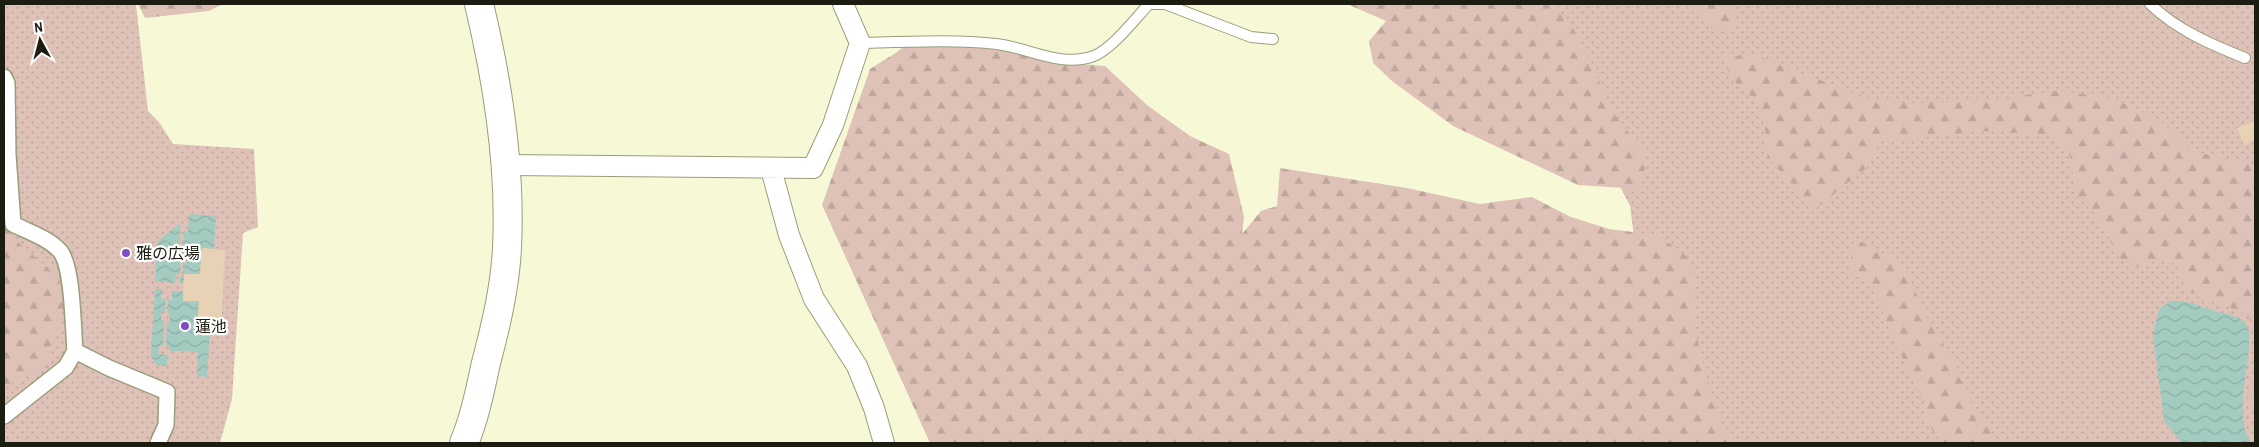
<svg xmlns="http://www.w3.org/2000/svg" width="2259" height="447" viewBox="0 0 2259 447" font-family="'Archivo Narrow','Noto Sans JP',sans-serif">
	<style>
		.grass { fill: url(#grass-dots) }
		.forest { fill: url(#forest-firs) }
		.water { fill: url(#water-waves) }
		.building { fill: #e7d2b5 }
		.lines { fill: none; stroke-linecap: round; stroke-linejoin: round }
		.service-casing { stroke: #9a9c7c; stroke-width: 12 }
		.pedestrian-casing { stroke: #9a9c7c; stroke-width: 18 }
		.minor-casing { stroke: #9a9c7c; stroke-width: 22 }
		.secondary-casing { stroke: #9a9c7c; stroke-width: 30 }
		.service { stroke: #fff; stroke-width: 10 }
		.pedestrian { stroke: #fff; stroke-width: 15 }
		.minor { stroke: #fff; stroke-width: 20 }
		.secondary { stroke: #fff; stroke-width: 28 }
		.poi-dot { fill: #804cc3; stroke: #fff; stroke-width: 2 }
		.labels { text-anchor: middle; stroke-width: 4.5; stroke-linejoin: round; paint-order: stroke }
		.poi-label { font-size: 16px; fill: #1c1c10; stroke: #fff; text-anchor: start }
	</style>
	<defs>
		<pattern id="grass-dots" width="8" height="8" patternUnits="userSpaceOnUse" patternTransform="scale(1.25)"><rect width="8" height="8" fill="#dfc2b7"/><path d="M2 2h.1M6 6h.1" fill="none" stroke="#bfa69c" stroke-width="1.8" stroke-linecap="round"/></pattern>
		<pattern id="forest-firs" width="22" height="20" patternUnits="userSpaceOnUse" patternTransform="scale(1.25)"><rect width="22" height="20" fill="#dfc2b7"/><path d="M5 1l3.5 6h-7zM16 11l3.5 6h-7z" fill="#bfa69c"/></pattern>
		<pattern id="water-waves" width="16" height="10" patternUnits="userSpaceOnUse" patternTransform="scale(1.25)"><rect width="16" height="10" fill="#a4cbc0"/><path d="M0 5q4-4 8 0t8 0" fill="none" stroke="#8daea4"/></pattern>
	</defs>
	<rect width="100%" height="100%" fill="#f7f9d6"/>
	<!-- grass -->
	<path class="grass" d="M 4,4 L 136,4 L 148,111 L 159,122 L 173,144 L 254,149 L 258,227 L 243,233 L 232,399 L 220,443 L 4,443 Z
		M 1527,4 L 2255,4 L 2255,443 L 1661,443 L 1630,206 Z"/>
	<!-- forest -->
	<path class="forest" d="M 138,4 L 223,4 L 209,11 L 145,18 Z
		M 1347,4 L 1555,4 L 1578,36 L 1615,115 L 1647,156 L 1641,189 L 1578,185 L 1453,126 L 1392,81 L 1373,63 L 1369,41 L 1386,21 Z
		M 1689,4 L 1730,4 L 1737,23 L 1733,32 L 1709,27 Z
		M 914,38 L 970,43 L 1048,61 L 1105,66 L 1147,105 L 1190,136 L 1229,154 L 1244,217 L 1242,234 L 1261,211 L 1277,206 L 1280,168 L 1407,188 L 1480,204 L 1532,197 L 1571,217 L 1609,229 L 1657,235 L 1688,257 L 1694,278 L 1694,323 L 1701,356 L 1714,404 L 1726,434 L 1733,443 L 930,443 L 822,205 L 870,69 L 897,52 Z
		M 1753,54 L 1869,99 L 1910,103 L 1983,101 L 2055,91 L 2104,96 L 2135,108 L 2159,120 L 2178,136 L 2191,151 L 2255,165 L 2255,338 L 2248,315 L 2184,289 L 2181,270 L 2168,259 L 2137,266 L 2121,259 L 2094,213 L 2077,196 L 2069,152 L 2056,139 L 2042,134 L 1981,131 L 1912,139 L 1881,138 L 1869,166 L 1815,209 L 1768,158 L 1765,128 L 1757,101 L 1729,77 L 1726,57 Z
		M 4,225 L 18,242 L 59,278 L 65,303 L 47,367 L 4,386 Z
		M 1855,239 L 1897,261 L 1909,278 L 1932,327 L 1956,365 L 1964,389 L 1994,437 L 1996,443 L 1942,443 L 1926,421 L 1925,404 L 1892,337 L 1874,290 L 1850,271 L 1852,249 Z
		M 2255,351 L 2255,412 L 2251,402 Z"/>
	<!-- water -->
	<path class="water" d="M 189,214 L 216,216 L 214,249 L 202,248 L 200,274 L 184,274 L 184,283 L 180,283 L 180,277 L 183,276 L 183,264 L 186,264 L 187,245 L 183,245 L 184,231 L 188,231 Z
		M 180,223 L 180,244 L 178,244 L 177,256 L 181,257 L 180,275 L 176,274 L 175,283 L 155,281 L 157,242 Z
		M 155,289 L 162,289 L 161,299 L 166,299 L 165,312 L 161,312 L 161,320 L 164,320 L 163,346 L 159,346 L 158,354 L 167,355 L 167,366 L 157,366 L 151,356 Z
		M 172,291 L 183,292 L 183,300 L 199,301 L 197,327 L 210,328 L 207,377 L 197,376 L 198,352 L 169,351 L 169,346 L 166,346 L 167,321 L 170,321 L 170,313 L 168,313 L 168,300 L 172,300 Z
		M 2170,301 C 2187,300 2202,306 2218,312 C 2227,314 2241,316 2246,324 C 2250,329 2249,337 2249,342 C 2249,371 2233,419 2252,443 L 2182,443 L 2164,421 L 2153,334 L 2159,309 Z"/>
	<!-- building -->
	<path class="building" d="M 2255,121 L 2255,140 L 2244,145 L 2237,128 Z
		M 202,248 L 225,250 L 221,328 L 197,327 L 199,301 L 183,301 L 184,274 L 200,274 Z"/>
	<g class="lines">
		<defs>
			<path id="service" d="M 1149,4 L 1165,4 L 1251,37 L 1273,39
				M 2150,4 C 2177,30 2210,44 2245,58
				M 860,43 C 905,42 953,39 997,44 C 1029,48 1061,68 1094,56 C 1113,48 1135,19 1149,4"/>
			<path id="pedestrian" d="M 4,77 L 7,83 L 8,155 L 13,224 C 29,232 48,238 60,251 C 73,266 73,329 75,351
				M 4,416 L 66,367 L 75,351 L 109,368 L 167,392 L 166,425 L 158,443"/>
			<path id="minor" d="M 506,165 L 813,168 L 833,125 L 860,43 L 843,4
				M 771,169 L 789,235 L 814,299 L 857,366 L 874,408 L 884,443"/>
			<path id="secondary" d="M 464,443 C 475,417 480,390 486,363 C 496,325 505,287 507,248 C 511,166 498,83 479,4"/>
		</defs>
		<!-- service casing -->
		<use href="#service" class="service-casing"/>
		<!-- pedestrian casing -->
		<use href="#pedestrian" class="pedestrian-casing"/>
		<!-- minor casing -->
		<use href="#minor" class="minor-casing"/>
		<!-- secondary casing -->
		<use href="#secondary" class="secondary-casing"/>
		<!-- service -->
		<use href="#service" class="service"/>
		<!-- pedestrian -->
		<use href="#pedestrian" class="pedestrian"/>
		<!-- minor -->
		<use href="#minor" class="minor"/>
		<!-- secondary -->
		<use href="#secondary" class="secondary"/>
	</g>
	<!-- markers -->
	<g class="poi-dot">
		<circle cx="126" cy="253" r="5"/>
		<circle cx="185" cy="326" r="5"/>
	</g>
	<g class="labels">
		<!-- poi labels -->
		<g class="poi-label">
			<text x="136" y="259">雅の広場</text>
			<text x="195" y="332">蓮池</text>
		</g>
	</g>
	<!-- border -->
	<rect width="2259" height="447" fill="none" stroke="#1c1c10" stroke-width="10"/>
	<!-- north arrow -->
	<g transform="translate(40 40) rotate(353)" stroke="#ffffff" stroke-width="4" paint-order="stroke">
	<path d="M0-4L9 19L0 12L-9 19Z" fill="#1c1c10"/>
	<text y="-8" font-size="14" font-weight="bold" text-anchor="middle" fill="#1c1c10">N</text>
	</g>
</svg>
